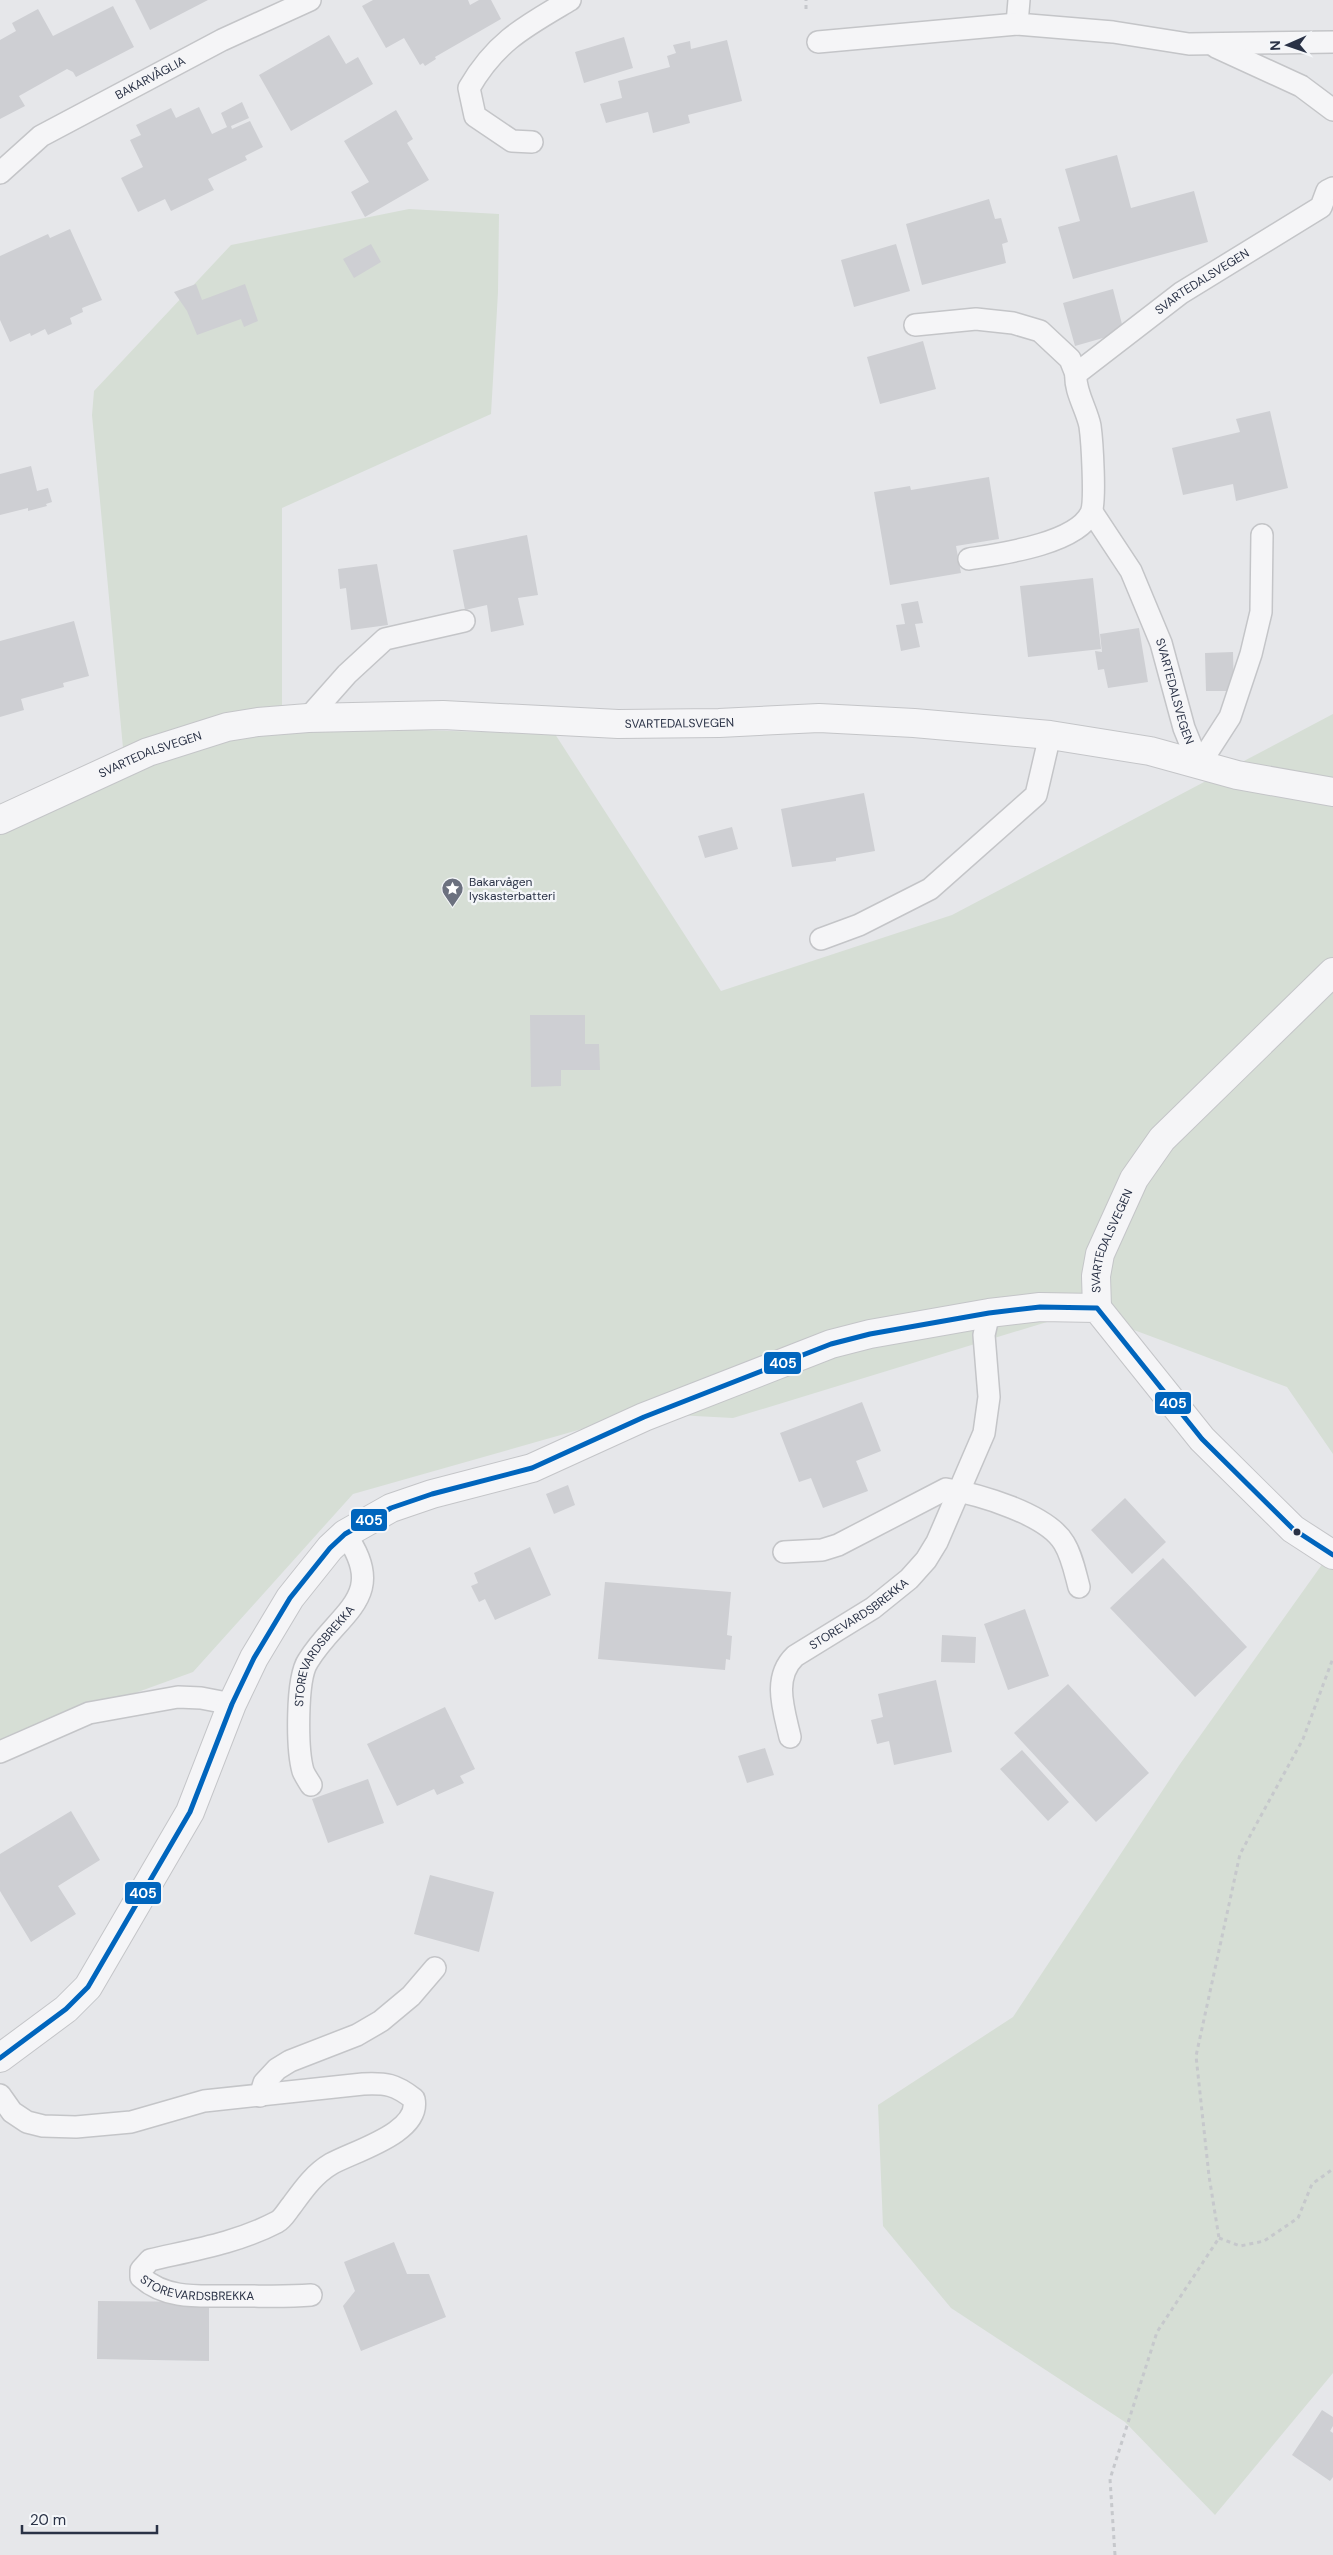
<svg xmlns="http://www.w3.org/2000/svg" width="1333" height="2555" viewBox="0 0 1333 2555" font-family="'DM Sans',sans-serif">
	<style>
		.green { fill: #d6ded5 }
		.building { fill: #cecfd3 }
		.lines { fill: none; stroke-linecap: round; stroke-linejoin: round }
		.service-casing { stroke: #c4c5c8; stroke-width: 24 }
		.minor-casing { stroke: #c4c5c8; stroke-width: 30 }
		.tertiary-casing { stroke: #c4c5c8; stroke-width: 30 }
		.path { stroke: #c6c8cc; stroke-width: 3; stroke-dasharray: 4 4; stroke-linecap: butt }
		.service { stroke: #f5f5f7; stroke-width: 21 }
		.minor { stroke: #f5f5f7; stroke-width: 28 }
		.tertiary { stroke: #f5f5f7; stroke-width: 28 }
		.bus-1-casing { stroke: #f4f6f9; stroke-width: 9 }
		.bus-1 { stroke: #0065bd; stroke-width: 5 }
		.bus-dot { fill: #2a3246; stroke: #f4f6f9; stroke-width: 2 }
		.labels { text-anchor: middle; stroke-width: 4.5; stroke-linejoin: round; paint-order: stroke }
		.street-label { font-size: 12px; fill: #2a3246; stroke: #f4f6f9 }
		.poi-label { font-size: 12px; fill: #2a3246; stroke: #f4f6f9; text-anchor: start }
		.line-badge { stroke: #f4f6f9; stroke-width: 2 }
		.badge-label { font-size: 14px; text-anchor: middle; font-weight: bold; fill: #fff }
	</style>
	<rect width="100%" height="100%" fill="#e6e7ea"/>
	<!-- green -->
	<path class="green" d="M 409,209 L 499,214 L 498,292 L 491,414 L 282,508 L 282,726 L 555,734 L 721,991 L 952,915 L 1333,714 L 1333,1454 L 1287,1387 L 1083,1311 L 733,1418 L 638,1413 L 353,1494 L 193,1672 L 0,1742 L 0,821 L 123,748 L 92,415 L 94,391 L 231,245 Z
		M 1333,1549 L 1333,2373 L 1215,2515 L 1125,2422 L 951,2308 L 883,2226 L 878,2105 L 1013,2017 L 1180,1764 Z"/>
	<!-- building -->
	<path class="building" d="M 135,0 L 208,0 L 150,30 Z
		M 373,0 L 468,0 L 470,5 L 479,0 L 491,0 L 501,19 L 435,57 L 436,59 L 425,66 L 423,63 L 420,65 L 404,38 L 386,48 L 362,6 Z
		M 113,6 L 134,47 L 76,77 L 73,72 L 67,69 L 19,96 L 25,106 L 0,119 L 0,40 L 16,31 L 12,23 L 38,9 L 53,36 Z
		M 329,35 L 346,64 L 358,57 L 373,84 L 291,131 L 259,75 Z
		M 624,37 L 633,68 L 584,83 L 575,52 Z
		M 727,40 L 742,101 L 688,115 L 690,123 L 653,133 L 648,112 L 606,123 L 600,104 L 622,98 L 618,81 L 670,67 L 667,56 L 676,53 L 673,45 L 690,41 L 691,49 Z
		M 242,102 L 249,118 L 231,126 L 232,129 L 250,121 L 263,147 L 245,156 L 247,160 L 208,179 L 214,190 L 171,211 L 165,199 L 138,212 L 121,178 L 143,167 L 130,140 L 141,135 L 136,125 L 171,108 L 176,118 L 199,107 L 212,134 L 227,127 L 221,113 Z
		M 396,110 L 413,139 L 407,143 L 429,180 L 365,217 L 351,192 L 369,182 L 344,141 Z
		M 1117,155 L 1131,208 L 1194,191 L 1208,242 L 1073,279 L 1058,227 L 1080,221 L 1065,169 Z
		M 989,199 L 995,219 L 1001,218 L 1008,242 L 1002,244 L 1006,263 L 922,285 L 906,224 Z
		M 70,229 L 102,300 L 82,308 L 83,312 L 70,318 L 72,324 L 48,335 L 45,329 L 31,336 L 30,333 L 10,342 L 0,320 L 0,256 L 48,234 L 50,238 Z
		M 371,244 L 381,262 L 354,278 L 343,259 Z
		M 896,244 L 910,291 L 854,307 L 841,260 Z
		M 196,284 L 202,300 L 245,284 L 258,321 L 244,327 L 241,319 L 197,335 L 187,311 L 174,292 Z
		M 1113,289 L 1124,332 L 1075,346 L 1063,303 Z
		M 923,341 L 936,389 L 880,404 L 867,357 Z
		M 1270,411 L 1288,488 L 1236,501 L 1233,484 L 1183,495 L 1172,448 L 1240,432 L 1236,419 Z
		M 31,466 L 37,491 L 48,488 L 52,502 L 46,504 L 47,506 L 28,511 L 28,508 L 0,515 L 0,474 Z
		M 989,477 L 999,539 L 956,546 L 961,573 L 890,585 L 874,492 L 910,486 L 911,490 Z
		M 527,535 L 538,595 L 518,598 L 524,625 L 491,632 L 487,605 L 465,610 L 453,550 Z
		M 377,564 L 388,625 L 351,630 L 346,588 L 340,589 L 338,569 Z
		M 1093,578 L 1101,649 L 1028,657 L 1020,586 Z
		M 918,601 L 923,623 L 915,624 L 920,647 L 901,651 L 896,625 L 905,624 L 901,604 Z
		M 74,621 L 89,676 L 63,683 L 64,687 L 21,699 L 24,710 L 0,717 L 0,641 Z
		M 1139,628 L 1148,682 L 1108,688 L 1104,669 L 1098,670 L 1095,651 L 1102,652 L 1100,634 Z
		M 1233,652 L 1234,691 L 1206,691 L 1205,653 Z
		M 864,793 L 875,851 L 836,858 L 836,861 L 792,867 L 781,809 Z
		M 732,827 L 738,849 L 705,858 L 698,836 Z
		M 530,1015 L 585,1015 L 585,1044 L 599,1044 L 600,1070 L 561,1070 L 561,1086 L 531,1087 Z
		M 862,1402 L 881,1451 L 856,1461 L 868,1491 L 823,1508 L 811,1478 L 799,1482 L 780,1433 Z
		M 568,1485 L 575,1505 L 554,1514 L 546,1494 Z
		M 1125,1498 L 1166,1542 L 1132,1574 L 1091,1530 Z
		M 530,1547 L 551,1595 L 495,1620 L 485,1599 L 479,1602 L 471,1586 L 478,1583 L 474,1573 Z
		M 1163,1558 L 1247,1647 L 1195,1697 L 1110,1608 Z
		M 605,1582 L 731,1592 L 727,1635 L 732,1636 L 730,1660 L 726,1659 L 725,1670 L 598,1659 Z
		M 1025,1609 L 1049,1676 L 1008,1690 L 984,1624 Z
		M 942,1635 L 976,1637 L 975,1663 L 941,1662 Z
		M 936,1680 L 952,1752 L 894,1765 L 889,1741 L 877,1744 L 871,1720 L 883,1717 L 878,1694 Z
		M 1068,1684 L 1149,1773 L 1096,1822 L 1014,1733 Z
		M 445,1707 L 475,1769 L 460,1776 L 464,1783 L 437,1795 L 434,1789 L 397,1806 L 367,1744 Z
		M 765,1748 L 774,1775 L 747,1783 L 738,1756 Z
		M 1022,1750 L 1069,1802 L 1048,1821 L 1000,1769 Z
		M 368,1779 L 384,1823 L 328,1843 L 312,1799 Z
		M 71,1811 L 100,1860 L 58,1886 L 76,1914 L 31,1942 L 0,1891 L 0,1854 Z
		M 430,1875 L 494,1892 L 479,1952 L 414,1934 Z
		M 394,2242 L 407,2274 L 429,2274 L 446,2317 L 361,2351 L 343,2306 L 355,2291 L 344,2262 Z
		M 98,2301 L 209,2302 L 209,2361 L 97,2359 Z
		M 1322,2410 L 1333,2417 L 1333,2426 L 1330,2431 L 1333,2433 L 1333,2477 L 1330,2481 L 1292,2455 Z"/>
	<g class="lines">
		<defs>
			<g id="service">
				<path d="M 1019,0 L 1017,24 L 1113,32 L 1189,44 L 1333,42"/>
				<path d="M 818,42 L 1017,24"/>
				<path d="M 1216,47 L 1301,86 L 1333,110"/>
				<path d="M 532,142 L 512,141 L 475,116 L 469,88 C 496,41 526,26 570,0"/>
				<path id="s1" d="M 0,173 L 41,136 L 222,40 L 310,0"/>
				<path d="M 915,325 L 976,319 L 1013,323 L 1040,331 L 1070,359 L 1076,374"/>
				<path id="s2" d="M 1092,512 L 1131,571 L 1161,643 L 1184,728 L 1199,765"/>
				<path id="s3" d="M 969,559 C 1000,554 1076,544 1091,513 C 1096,502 1092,440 1090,426 C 1087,410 1074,390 1076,374 L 1181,293 L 1321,207 L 1327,191 L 1333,188"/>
				<path d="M 308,718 L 347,674 L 385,639 L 464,621"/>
				<path d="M 1199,765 L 1230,717 L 1251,654 L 1261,612 L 1262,535"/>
				<path d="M 821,939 L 859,925 L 930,889 L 1036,795 L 1050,735"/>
				<path d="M 784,1552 L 822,1550 L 838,1545 L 946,1489 C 978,1494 1047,1514 1064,1543 C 1072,1556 1075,1572 1079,1587"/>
				<path id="s4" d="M 790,1737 C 784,1710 772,1678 795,1656 L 873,1608 L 909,1579 L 926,1560 L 937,1542 L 984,1433 L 989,1397 L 984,1335 L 989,1313"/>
				<path d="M 0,1752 L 89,1713 L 178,1697 L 201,1698 L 232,1704"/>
				<path id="s5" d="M 311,1785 C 308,1780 305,1776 303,1771 C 297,1750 296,1679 308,1661 C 338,1612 390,1597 345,1534"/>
				<path id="s6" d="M 0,2095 L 12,2112 L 27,2122 L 43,2126 L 76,2127 L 131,2122 L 204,2101 L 363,2084 C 386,2083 395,2084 414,2099 C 421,2133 354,2151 331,2164 C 314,2174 303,2190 292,2205 C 287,2211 283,2219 277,2222 C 237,2243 193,2250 150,2260 L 141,2270 L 141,2277 C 169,2302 207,2295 241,2296 C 265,2296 287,2297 311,2295"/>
				<path d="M 260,2096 L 264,2083 L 277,2069 L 290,2061 L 357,2035 L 381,2021 L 411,1996 L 435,1968"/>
			</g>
			<g id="minor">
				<path id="s7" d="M 0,820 L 148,752 L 227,727 L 258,722 L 308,718 L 443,715 L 618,724 L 719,723 L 819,718 L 914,723 L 1050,735 L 1150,751 L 1237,775 L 1333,792"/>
				<path id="s8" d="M 1097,1308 L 1096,1276 L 1100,1254 L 1134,1179 L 1162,1139 L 1333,972"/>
			</g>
			<path id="tertiary" d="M 0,2058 L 66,2009 L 88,1987 L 190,1812 L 232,1704 L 254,1658 L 290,1598 L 330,1548 L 345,1534 L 391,1508 L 432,1494 L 532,1468 L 644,1417 L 831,1344 L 870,1334 L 989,1313 L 1040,1307 L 1097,1308 L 1202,1439 L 1293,1529 L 1333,1555"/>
		</defs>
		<!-- service casing -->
		<use href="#service" class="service-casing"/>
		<!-- minor casing -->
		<use href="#minor" class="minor-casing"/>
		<!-- tertiary casing -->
		<use href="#tertiary" class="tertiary-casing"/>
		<!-- path -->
		<path class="path" d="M 806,9 L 806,0
			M 1219,2238 L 1240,2246 L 1264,2241 L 1298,2218 L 1312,2184 L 1333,2169
			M 1115,2555 L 1110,2479 L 1157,2332 L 1219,2238 L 1209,2176 L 1196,2056 L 1240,1854 L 1303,1739 L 1333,1658"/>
		<!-- service -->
		<use href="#service" class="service"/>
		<!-- minor -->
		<use href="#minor" class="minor"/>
		<!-- tertiary -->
		<use href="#tertiary" class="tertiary"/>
		<defs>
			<path id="bus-1" d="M 0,2058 L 66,2009 L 88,1987 L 190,1812 L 232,1704 L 254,1658 L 290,1598 L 330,1548 L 345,1534 L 391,1508 L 432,1494 L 532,1468 L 644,1417 L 831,1344 L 870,1334 L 989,1313 L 1040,1307 L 1097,1308 L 1202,1439 L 1293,1529 L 1333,1555"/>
		</defs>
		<!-- bus-1 casing -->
		<use href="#bus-1" class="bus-1-casing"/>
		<!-- bus-1 -->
		<use href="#bus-1" class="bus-1"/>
	</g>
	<!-- icons -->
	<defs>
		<symbol id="sight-pin" viewBox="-11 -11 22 30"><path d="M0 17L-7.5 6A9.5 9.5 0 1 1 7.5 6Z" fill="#6c717f" stroke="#f4f6f9"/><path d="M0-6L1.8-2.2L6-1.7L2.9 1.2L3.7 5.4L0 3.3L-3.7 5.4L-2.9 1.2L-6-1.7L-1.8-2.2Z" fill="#fff"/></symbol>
	</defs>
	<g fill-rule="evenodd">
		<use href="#sight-pin" x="440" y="876" width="25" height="34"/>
	</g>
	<!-- markers -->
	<circle class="bus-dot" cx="1297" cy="1532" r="4.5"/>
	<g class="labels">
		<!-- street labels -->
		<g class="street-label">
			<text dy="4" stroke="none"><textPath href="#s1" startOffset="179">BAKARVÅGLIA</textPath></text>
			<text dy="4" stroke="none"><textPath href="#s3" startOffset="432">SVARTEDALSVEGEN</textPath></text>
			<text dy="4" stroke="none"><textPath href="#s2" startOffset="199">SVARTEDALSVEGEN</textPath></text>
			<text dy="4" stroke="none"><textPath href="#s7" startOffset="699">SVARTEDALSVEGEN</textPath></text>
			<text dy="4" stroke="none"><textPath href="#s7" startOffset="164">SVARTEDALSVEGEN</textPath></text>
			<text dy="4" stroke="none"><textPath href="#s8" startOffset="70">SVARTEDALSVEGEN</textPath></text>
			<text dy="4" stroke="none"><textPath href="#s4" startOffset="162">STOREVARDSBREKKA</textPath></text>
			<text dy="4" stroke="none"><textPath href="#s5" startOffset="139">STOREVARDSBREKKA</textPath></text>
			<text dy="4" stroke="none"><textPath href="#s6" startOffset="839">STOREVARDSBREKKA</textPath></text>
		</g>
		<!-- poi labels -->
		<g class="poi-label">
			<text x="469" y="886">Bakarvågen<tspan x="469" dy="14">lyskasterbatteri</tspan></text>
		</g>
	</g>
	<g class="line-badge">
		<rect x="763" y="1351" width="39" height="24" rx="5" fill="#0065bd"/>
		<rect x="1154" y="1391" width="38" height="24" rx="5" fill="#0065bd"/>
		<rect x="350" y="1508" width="38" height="24" rx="5" fill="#0065bd"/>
		<rect x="124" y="1881" width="38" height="24" rx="5" fill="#0065bd"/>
	</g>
	<g class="badge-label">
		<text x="783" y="1368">405</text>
		<text x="1173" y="1408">405</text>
		<text x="369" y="1525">405</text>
		<text x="143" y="1898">405</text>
	</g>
	<!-- north arrow -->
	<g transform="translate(1288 45) rotate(268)" stroke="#f4f6f9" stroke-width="4" paint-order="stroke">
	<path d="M0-4L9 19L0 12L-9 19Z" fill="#2a3246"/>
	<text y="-8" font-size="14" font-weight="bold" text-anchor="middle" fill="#2a3246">N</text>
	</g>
	<!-- scale -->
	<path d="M22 2525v8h135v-8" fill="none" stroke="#2a3246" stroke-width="2.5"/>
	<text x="30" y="2525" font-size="15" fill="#2a3246" stroke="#f4f6f9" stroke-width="4" paint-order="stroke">20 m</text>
</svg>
